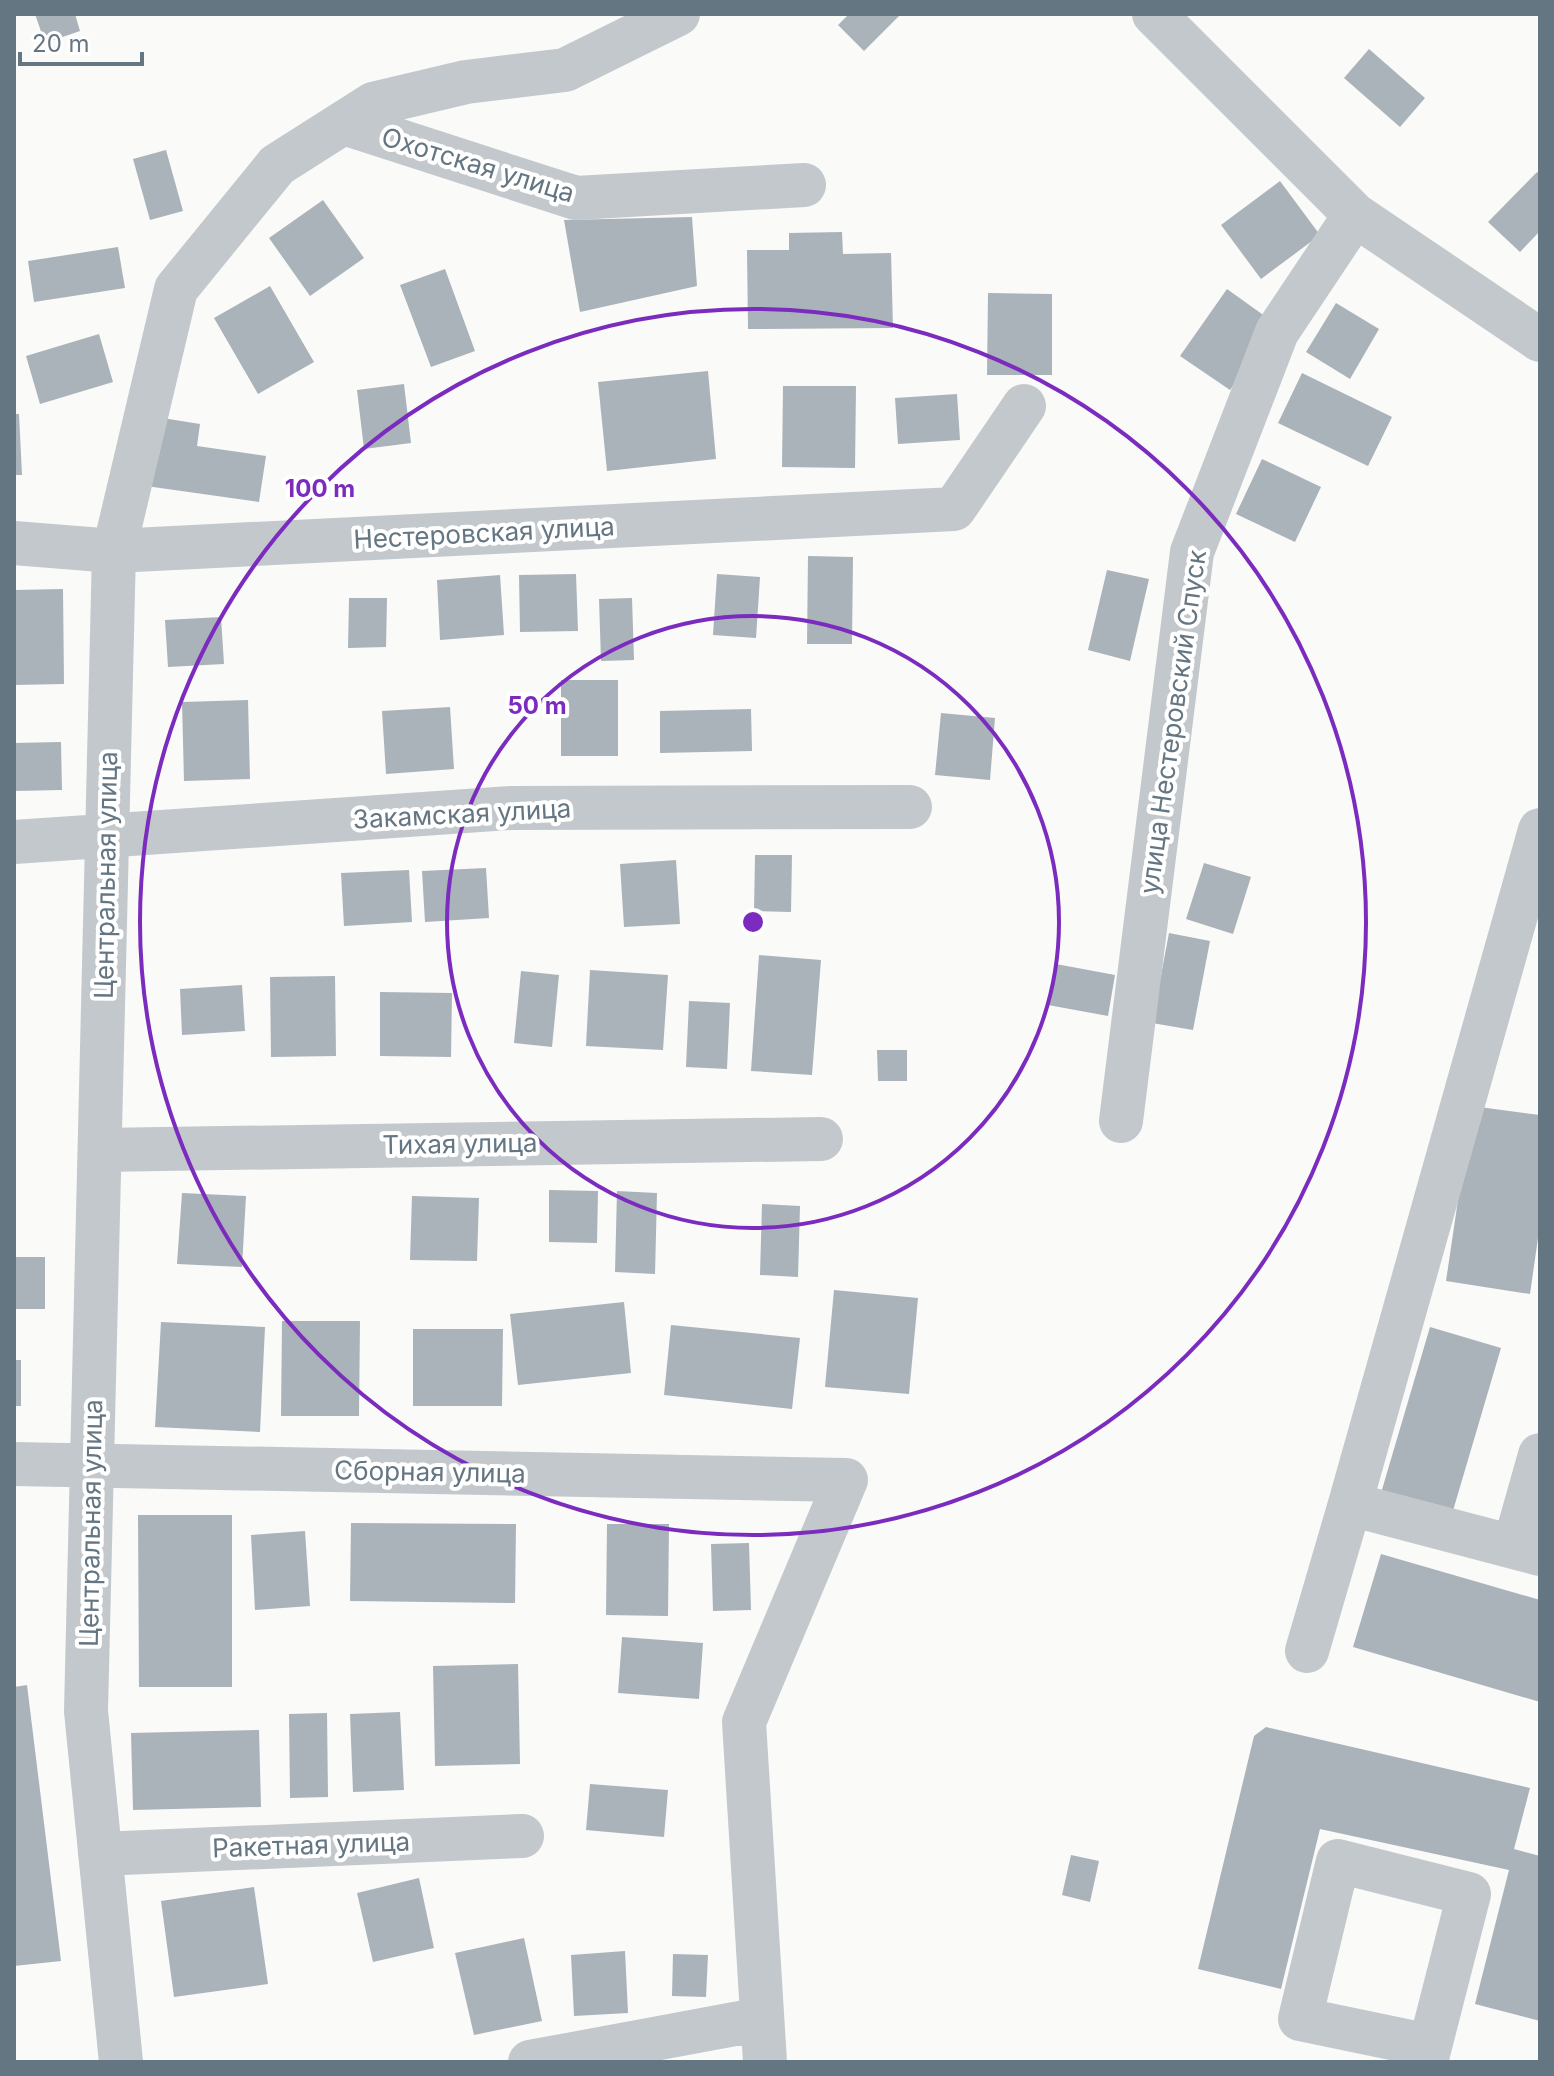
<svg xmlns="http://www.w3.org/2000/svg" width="1554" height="2076" viewBox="0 0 1554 2076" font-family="Inter,sans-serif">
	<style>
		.building { fill: #aab3b9 }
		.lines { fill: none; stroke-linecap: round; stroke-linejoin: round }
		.minor { stroke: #c3c8cc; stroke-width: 44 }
		.ring { fill: none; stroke: #7b2cbf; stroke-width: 4 }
		.labels { text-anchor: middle; stroke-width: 8; stroke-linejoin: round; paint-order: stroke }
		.street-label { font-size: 26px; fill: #657683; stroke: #fff }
		.centre { fill: #7b2cbf; stroke: #fff; stroke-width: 4 }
		.ring-label { font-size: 24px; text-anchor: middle; font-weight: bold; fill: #7b2cbf; stroke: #fff; stroke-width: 8; stroke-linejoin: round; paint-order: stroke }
	</style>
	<rect width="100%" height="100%" fill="#fafaf8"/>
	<!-- building -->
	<path class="building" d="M 35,14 L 75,14 L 80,31 L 45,43 Z
		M 849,14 L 901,14 L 864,51 L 838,25 Z
		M 1369,49 L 1425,98 L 1400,127 L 1344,78 Z
		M 166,150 L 183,211 L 150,220 L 133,159 Z
		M 1537,172 L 1540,175 L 1540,231 L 1520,252 L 1488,222 Z
		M 1280,181 L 1320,235 L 1261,279 L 1221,225 Z
		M 323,200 L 364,258 L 310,296 L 269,238 Z
		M 692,217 L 697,286 L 580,312 L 564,220 Z
		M 842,232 L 843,254 L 891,253 L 893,328 L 748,329 L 747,250 L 789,250 L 789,233 Z
		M 118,247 L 125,288 L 34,302 L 28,261 Z
		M 445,269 L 475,351 L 431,367 L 400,285 Z
		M 270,286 L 314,362 L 258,394 L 214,318 Z
		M 1227,289 L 1276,324 L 1230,390 L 1180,356 Z
		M 988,293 L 1052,294 L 1052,375 L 987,375 Z
		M 1336,303 L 1379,329 L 1350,379 L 1306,352 Z
		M 99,334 L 113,382 L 40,404 L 26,356 Z
		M 708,371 L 716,459 L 607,471 L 598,382 Z
		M 1302,373 L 1392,417 L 1368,466 L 1278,423 Z
		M 404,384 L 411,443 L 364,449 L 357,390 Z
		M 783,386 L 856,386 L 855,468 L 782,467 Z
		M 957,394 L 960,440 L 898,444 L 895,398 Z
		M 14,414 L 19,414 L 22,475 L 14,475 Z
		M 156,417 L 200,424 L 197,446 L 266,456 L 259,502 L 146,486 Z
		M 1262,459 L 1321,487 L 1295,542 L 1236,514 Z
		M 808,556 L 853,557 L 852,644 L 807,644 Z
		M 1107,570 L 1149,579 L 1130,661 L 1088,650 Z
		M 576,574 L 578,631 L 520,632 L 519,575 Z
		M 717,574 L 760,577 L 756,638 L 713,635 Z
		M 500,575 L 504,635 L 440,640 L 437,580 Z
		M 63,589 L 64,684 L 14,685 L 14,590 Z
		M 349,598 L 387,598 L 386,647 L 348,648 Z
		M 632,598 L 634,660 L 601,661 L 599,599 Z
		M 221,617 L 224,664 L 168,667 L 165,620 Z
		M 561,680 L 618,680 L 618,756 L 561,756 Z
		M 248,700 L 250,779 L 184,781 L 182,702 Z
		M 450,707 L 454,769 L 386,774 L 382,711 Z
		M 751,709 L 752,751 L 660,753 L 660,711 Z
		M 941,713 L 995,718 L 990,780 L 935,775 Z
		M 61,742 L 62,790 L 14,791 L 14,743 Z
		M 755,855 L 792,855 L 791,912 L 754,911 Z
		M 676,860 L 680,924 L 624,927 L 620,864 Z
		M 1204,863 L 1251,877 L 1233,934 L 1186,919 Z
		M 486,868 L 489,918 L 425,922 L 422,871 Z
		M 409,870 L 412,922 L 344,926 L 341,873 Z
		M 1169,933 L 1210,941 L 1193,1030 L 1152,1023 Z
		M 759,955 L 821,960 L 812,1075 L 751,1071 Z
		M 1056,964 L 1115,975 L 1108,1016 L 1048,1005 Z
		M 590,970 L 668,975 L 663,1050 L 586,1046 Z
		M 521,971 L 559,975 L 552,1047 L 514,1043 Z
		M 335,976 L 336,1056 L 271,1057 L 270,977 Z
		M 242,985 L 245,1031 L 182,1035 L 180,989 Z
		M 380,992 L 452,993 L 451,1057 L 380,1056 Z
		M 689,1001 L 730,1003 L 727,1069 L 686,1067 Z
		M 877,1050 L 907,1050 L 907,1081 L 878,1081 Z
		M 1472,1106 L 1540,1115 L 1540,1224 L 1530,1294 L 1446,1281 Z
		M 549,1190 L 598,1191 L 597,1243 L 549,1242 Z
		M 617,1191 L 657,1193 L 655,1274 L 615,1272 Z
		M 182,1193 L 246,1196 L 242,1267 L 177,1264 Z
		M 412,1196 L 479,1198 L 477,1261 L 410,1260 Z
		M 762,1204 L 800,1206 L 798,1277 L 760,1275 Z
		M 14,1257 L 45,1257 L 45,1309 L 14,1309 Z
		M 834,1290 L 918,1298 L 909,1394 L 825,1387 Z
		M 624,1302 L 631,1373 L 518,1385 L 510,1314 Z
		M 282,1321 L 360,1321 L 359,1416 L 281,1416 Z
		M 161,1322 L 265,1327 L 260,1432 L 155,1427 Z
		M 671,1325 L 800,1338 L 792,1409 L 664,1395 Z
		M 1430,1327 L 1501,1348 L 1452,1514 L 1381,1493 Z
		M 413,1329 L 503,1329 L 502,1406 L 413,1406 Z
		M 14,1360 L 21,1360 L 21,1406 L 14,1406 Z
		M 138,1515 L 232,1515 L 232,1687 L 139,1687 Z
		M 351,1523 L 516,1524 L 515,1603 L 350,1601 Z
		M 607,1524 L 669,1524 L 668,1616 L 606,1615 Z
		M 305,1531 L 310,1606 L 255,1610 L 251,1535 Z
		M 749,1543 L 751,1610 L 713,1611 L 711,1544 Z
		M 1381,1554 L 1540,1600 L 1540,1702 L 1353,1647 Z
		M 622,1637 L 703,1643 L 699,1699 L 618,1693 Z
		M 518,1664 L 520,1764 L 435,1766 L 433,1666 Z
		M 27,1685 L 61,1961 L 14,1966 L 14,1687 Z
		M 400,1712 L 404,1790 L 353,1792 L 350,1714 Z
		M 327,1713 L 328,1797 L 290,1798 L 289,1714 Z
		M 1266,1727 L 1530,1788 L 1514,1849 L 1540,1856 L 1540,2021 L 1475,2004 L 1509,1870 L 1320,1829 L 1281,1989 L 1198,1969 L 1254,1736 Z
		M 259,1730 L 261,1807 L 133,1810 L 131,1733 Z
		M 590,1784 L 668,1790 L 664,1837 L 586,1830 Z
		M 1071,1855 L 1099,1861 L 1090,1902 L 1062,1895 Z
		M 419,1878 L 434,1948 L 373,1962 L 357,1893 Z
		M 254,1887 L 268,1984 L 174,1997 L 161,1901 Z
		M 524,1938 L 542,2021 L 474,2035 L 455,1953 Z
		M 625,1951 L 628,2013 L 574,2016 L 571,1955 Z
		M 673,1954 L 708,1955 L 706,1997 L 672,1996 Z"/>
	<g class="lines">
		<!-- minor -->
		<path class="minor" d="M 1154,14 L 1355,215 L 1540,340
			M 344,123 L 576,198 L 804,185
			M 14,543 L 114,551 L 954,509 L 1024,406
			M 1540,830 L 1350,1504 L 1540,1554
			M 14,842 L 511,808 L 910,807
			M 1121,1121 L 1192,552 L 1277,332 L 1355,215
			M 100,1150 L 821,1139
			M 14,1464 L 846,1480 L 744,1722 L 765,2062
			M 1514,1547 L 1540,1455
			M 1307,1651 L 1350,1504
			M 100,1854 L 522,1836
			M 121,2062 L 86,1711 L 114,551 L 176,289 L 277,165 L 373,104 L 466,82 L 565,70 L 678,14
			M 530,2062 L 762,2019
			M 1426,2062 L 1469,1894 L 1338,1861 L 1300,2019 L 1430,2046"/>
	</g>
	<!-- distance rings -->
	<g class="ring">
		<circle cx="753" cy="922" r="306"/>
		<circle cx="753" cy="922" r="613"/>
	</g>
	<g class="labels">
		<!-- street labels -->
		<g class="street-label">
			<text transform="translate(478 165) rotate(17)" y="9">Охотская улица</text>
			<text transform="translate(484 533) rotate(-3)" y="9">Нестеровская улица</text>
			<text transform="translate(1173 722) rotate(-82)" y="9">улица Нестеровский Спуск</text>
			<text transform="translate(462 814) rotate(-3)" y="9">Закамская улица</text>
			<text transform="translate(106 875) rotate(-89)" y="9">Центральная улица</text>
			<text transform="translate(460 1144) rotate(-1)" y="9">Тихая улица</text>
			<text transform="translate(430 1472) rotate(1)" y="9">Сборная улица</text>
			<text transform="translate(91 1523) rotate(-89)" y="9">Центральная улица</text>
			<text transform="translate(311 1845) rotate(-2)" y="9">Ракетная улица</text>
		</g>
	</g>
	<circle cx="753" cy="922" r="12" class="centre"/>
	<g class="ring-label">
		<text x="320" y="497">100 m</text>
		<text x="537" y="714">50 m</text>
	</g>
	<!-- border -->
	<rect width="1554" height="2076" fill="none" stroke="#657683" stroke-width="32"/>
	<!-- scale -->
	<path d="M20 52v12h122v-12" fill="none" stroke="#657683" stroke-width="4"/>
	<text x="32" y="52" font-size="24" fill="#657683" stroke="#ffffff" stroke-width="6" paint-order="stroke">20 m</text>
</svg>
